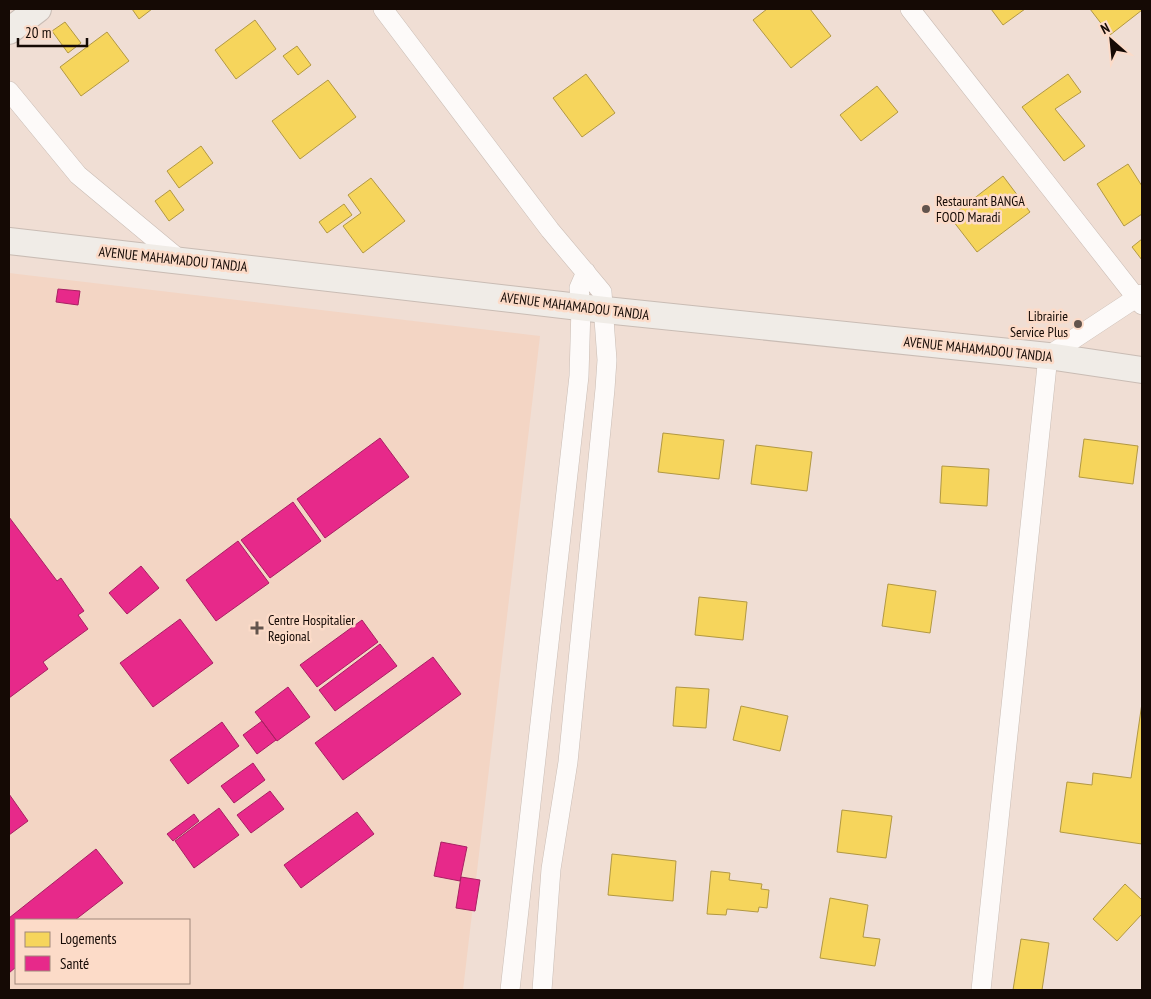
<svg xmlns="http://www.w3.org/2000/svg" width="1151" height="999" viewBox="0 0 1151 999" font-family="'PT Sans Narrow',sans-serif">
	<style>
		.built { fill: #f3d5c4; fill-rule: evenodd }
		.homes { fill: #f6d55c; stroke: #b29842 }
		.health { fill: #e7298a; stroke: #a82062 }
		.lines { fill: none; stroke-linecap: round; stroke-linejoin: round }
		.street-casing { stroke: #c9bcb4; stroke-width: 20 }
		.secondary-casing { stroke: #c9bcb4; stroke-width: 28 }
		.street { stroke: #fdfaf9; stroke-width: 19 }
		.secondary { stroke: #f0ece7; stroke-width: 26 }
		.poi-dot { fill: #62544d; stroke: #fcdbc8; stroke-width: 2 }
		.labels { text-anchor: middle; stroke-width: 5; stroke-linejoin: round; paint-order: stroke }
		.poi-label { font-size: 14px; fill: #150a05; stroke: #fcdbc8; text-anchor: start }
		.street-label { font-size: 14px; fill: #150a05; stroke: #fcdbc8 }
	</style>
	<rect width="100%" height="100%" fill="#f0ded4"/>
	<!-- built -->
	<path class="built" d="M 9,273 L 540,336 L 463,990 L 9,990 ZM 16,920 L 189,920 L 189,983 L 16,983 Z"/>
	<!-- homes -->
	<path class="homes" d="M 132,9 L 152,9 L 139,19 Z
		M 767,9 L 810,9 L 831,36 L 791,68 L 753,20 Z
		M 991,9 L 1025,9 L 1003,25 Z
		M 1090,9 L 1142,9 L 1142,10 L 1110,35 Z
		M 255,20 L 276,49 L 236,79 L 215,50 Z
		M 65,22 L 81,43 L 68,53 L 52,31 Z
		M 107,32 L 129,61 L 81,96 L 60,67 Z
		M 297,46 L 311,65 L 298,75 L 283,56 Z
		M 586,74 L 615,113 L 582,137 L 553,98 Z
		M 1068,74 L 1081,92 L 1055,109 L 1085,146 L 1064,161 L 1022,107 Z
		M 328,80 L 356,117 L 300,159 L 272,121 Z
		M 877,86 L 898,112 L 861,141 L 840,115 Z
		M 201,146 L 213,163 L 179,188 L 167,171 Z
		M 1128,164 L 1142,186 L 1142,214 L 1124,226 L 1097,184 Z
		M 1003,176 L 1030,212 L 977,252 L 950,217 Z
		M 371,178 L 405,221 L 363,253 L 343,226 L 361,213 L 348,195 Z
		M 170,190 L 184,210 L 169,221 L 155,201 Z
		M 344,204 L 352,215 L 327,233 L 319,222 Z
		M 1142,239 L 1142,260 L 1132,247 Z
		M 663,433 L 724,440 L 719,479 L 658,472 Z
		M 1084,439 L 1138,446 L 1133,484 L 1079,477 Z
		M 756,445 L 812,452 L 807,491 L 751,484 Z
		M 942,466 L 989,469 L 987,506 L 940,503 Z
		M 888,584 L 936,591 L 930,633 L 882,626 Z
		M 699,597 L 747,602 L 743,640 L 695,635 Z
		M 676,687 L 709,689 L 706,728 L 673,726 Z
		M 1142,703 L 1142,844 L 1060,832 L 1067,782 L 1092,785 L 1093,773 L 1131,778 Z
		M 741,706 L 788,716 L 780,751 L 733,740 Z
		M 842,810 L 892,816 L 886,858 L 837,852 Z
		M 612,854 L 676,861 L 673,901 L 608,895 Z
		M 711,871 L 730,873 L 729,880 L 762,884 L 761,889 L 769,890 L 767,908 L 759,907 L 758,912 L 727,909 L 726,915 L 707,914 Z
		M 1125,884 L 1142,900 L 1142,914 L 1117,941 L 1093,919 Z
		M 830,898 L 868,905 L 863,937 L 880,939 L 875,966 L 820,958 Z
		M 1021,939 L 1049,943 L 1042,990 L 1013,990 Z"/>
	<!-- health -->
	<path class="health" d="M 58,289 L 80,291 L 78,305 L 56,302 Z
		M 380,438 L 409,477 L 325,538 L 297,499 Z
		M 293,502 L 321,541 L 270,578 L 241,540 Z
		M 9,517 L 57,581 L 61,578 L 84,611 L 78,615 L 88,629 L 43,662 L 48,669 L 9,698 Z
		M 238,541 L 269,583 L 216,621 L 186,580 Z
		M 141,566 L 159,588 L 127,614 L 109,593 Z
		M 180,619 L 213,663 L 153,707 L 120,663 Z
		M 362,620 L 378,642 L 317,687 L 300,665 Z
		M 380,644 L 397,666 L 335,711 L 319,690 Z
		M 433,657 L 461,694 L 343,780 L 315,743 Z
		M 288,687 L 310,717 L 277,741 L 255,712 Z
		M 262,721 L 276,740 L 257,754 L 243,735 Z
		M 222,722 L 239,746 L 188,784 L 170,760 Z
		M 253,763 L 265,780 L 234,803 L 221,786 Z
		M 270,791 L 284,809 L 251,833 L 237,815 Z
		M 9,794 L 28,821 L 9,835 Z
		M 219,808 L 239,835 L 194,868 L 175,841 Z
		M 357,812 L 374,834 L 301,888 L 284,865 Z
		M 194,814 L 199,821 L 173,841 L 167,834 Z
		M 441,842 L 467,847 L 460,881 L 434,876 Z
		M 96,849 L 123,883 L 75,920 L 16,920 L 16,967 L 9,973 L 9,918 Z
		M 461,877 L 480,880 L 475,911 L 456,908 Z"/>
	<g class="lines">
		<defs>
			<path id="street" d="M 383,9 L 550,230 L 602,292 L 607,360 L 605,389 L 568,762 L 551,869 L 542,990
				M 910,9 L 1142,305
				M 9,91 L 78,175 L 179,259
				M 510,990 L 579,376 L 581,307 L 579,288 L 586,272
				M 981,990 L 1048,356 L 1142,294"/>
			<path id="secondary" d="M 9,31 L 38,9
				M 9,241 L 605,310 L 1048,356 L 1142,370"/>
		</defs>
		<!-- street casing -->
		<use href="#street" class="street-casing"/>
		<!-- secondary casing -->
		<use href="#secondary" class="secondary-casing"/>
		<!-- street -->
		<use href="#street" class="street"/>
		<!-- secondary -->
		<use href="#secondary" class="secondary"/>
	</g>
	<!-- markers -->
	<g class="poi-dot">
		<circle cx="926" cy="209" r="5"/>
		<circle cx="1078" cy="324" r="5"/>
		<path d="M254.5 620.5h5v5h5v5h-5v5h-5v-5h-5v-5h5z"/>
	</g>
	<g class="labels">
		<!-- poi labels -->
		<g class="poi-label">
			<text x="936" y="206">Restaurant BANGA<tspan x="936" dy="16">FOOD Maradi</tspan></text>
			<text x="1068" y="321" text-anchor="end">Librairie<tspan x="1068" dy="16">Service Plus</tspan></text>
			<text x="268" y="625">Centre Hospitalier<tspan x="268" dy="16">Regional</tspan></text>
		</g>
		<!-- street labels -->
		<g class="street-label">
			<text transform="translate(173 259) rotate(6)" y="5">AVENUE MAHAMADOU TANDJA</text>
			<text transform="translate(575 306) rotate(7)" y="5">AVENUE MAHAMADOU TANDJA</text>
			<text transform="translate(978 349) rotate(6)" y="5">AVENUE MAHAMADOU TANDJA</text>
		</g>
	</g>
	<!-- border -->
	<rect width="1151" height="999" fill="none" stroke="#150a05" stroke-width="20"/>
	<!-- legend -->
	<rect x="15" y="919" width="175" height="65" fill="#fcdbc8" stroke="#a0877a"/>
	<rect x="25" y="932" width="25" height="15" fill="#f6d55c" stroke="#a0877a"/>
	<text x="60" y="944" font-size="15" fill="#150a05">Logements</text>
	<rect x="25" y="956" width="25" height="15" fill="#e7298a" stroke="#a0877a"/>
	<text x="60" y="969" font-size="15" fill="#150a05">Santé</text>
	<!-- north arrow -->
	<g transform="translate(1111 40) rotate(333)" stroke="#fcdbc8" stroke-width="4" paint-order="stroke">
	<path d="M0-4L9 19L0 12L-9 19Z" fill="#150a05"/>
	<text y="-8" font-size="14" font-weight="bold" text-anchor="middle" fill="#150a05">N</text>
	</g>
	<!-- scale -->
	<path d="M18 38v8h69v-8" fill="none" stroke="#150a05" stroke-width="2.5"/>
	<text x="25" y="38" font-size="15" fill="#150a05" stroke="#fcdbc8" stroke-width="4" paint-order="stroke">20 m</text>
</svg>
